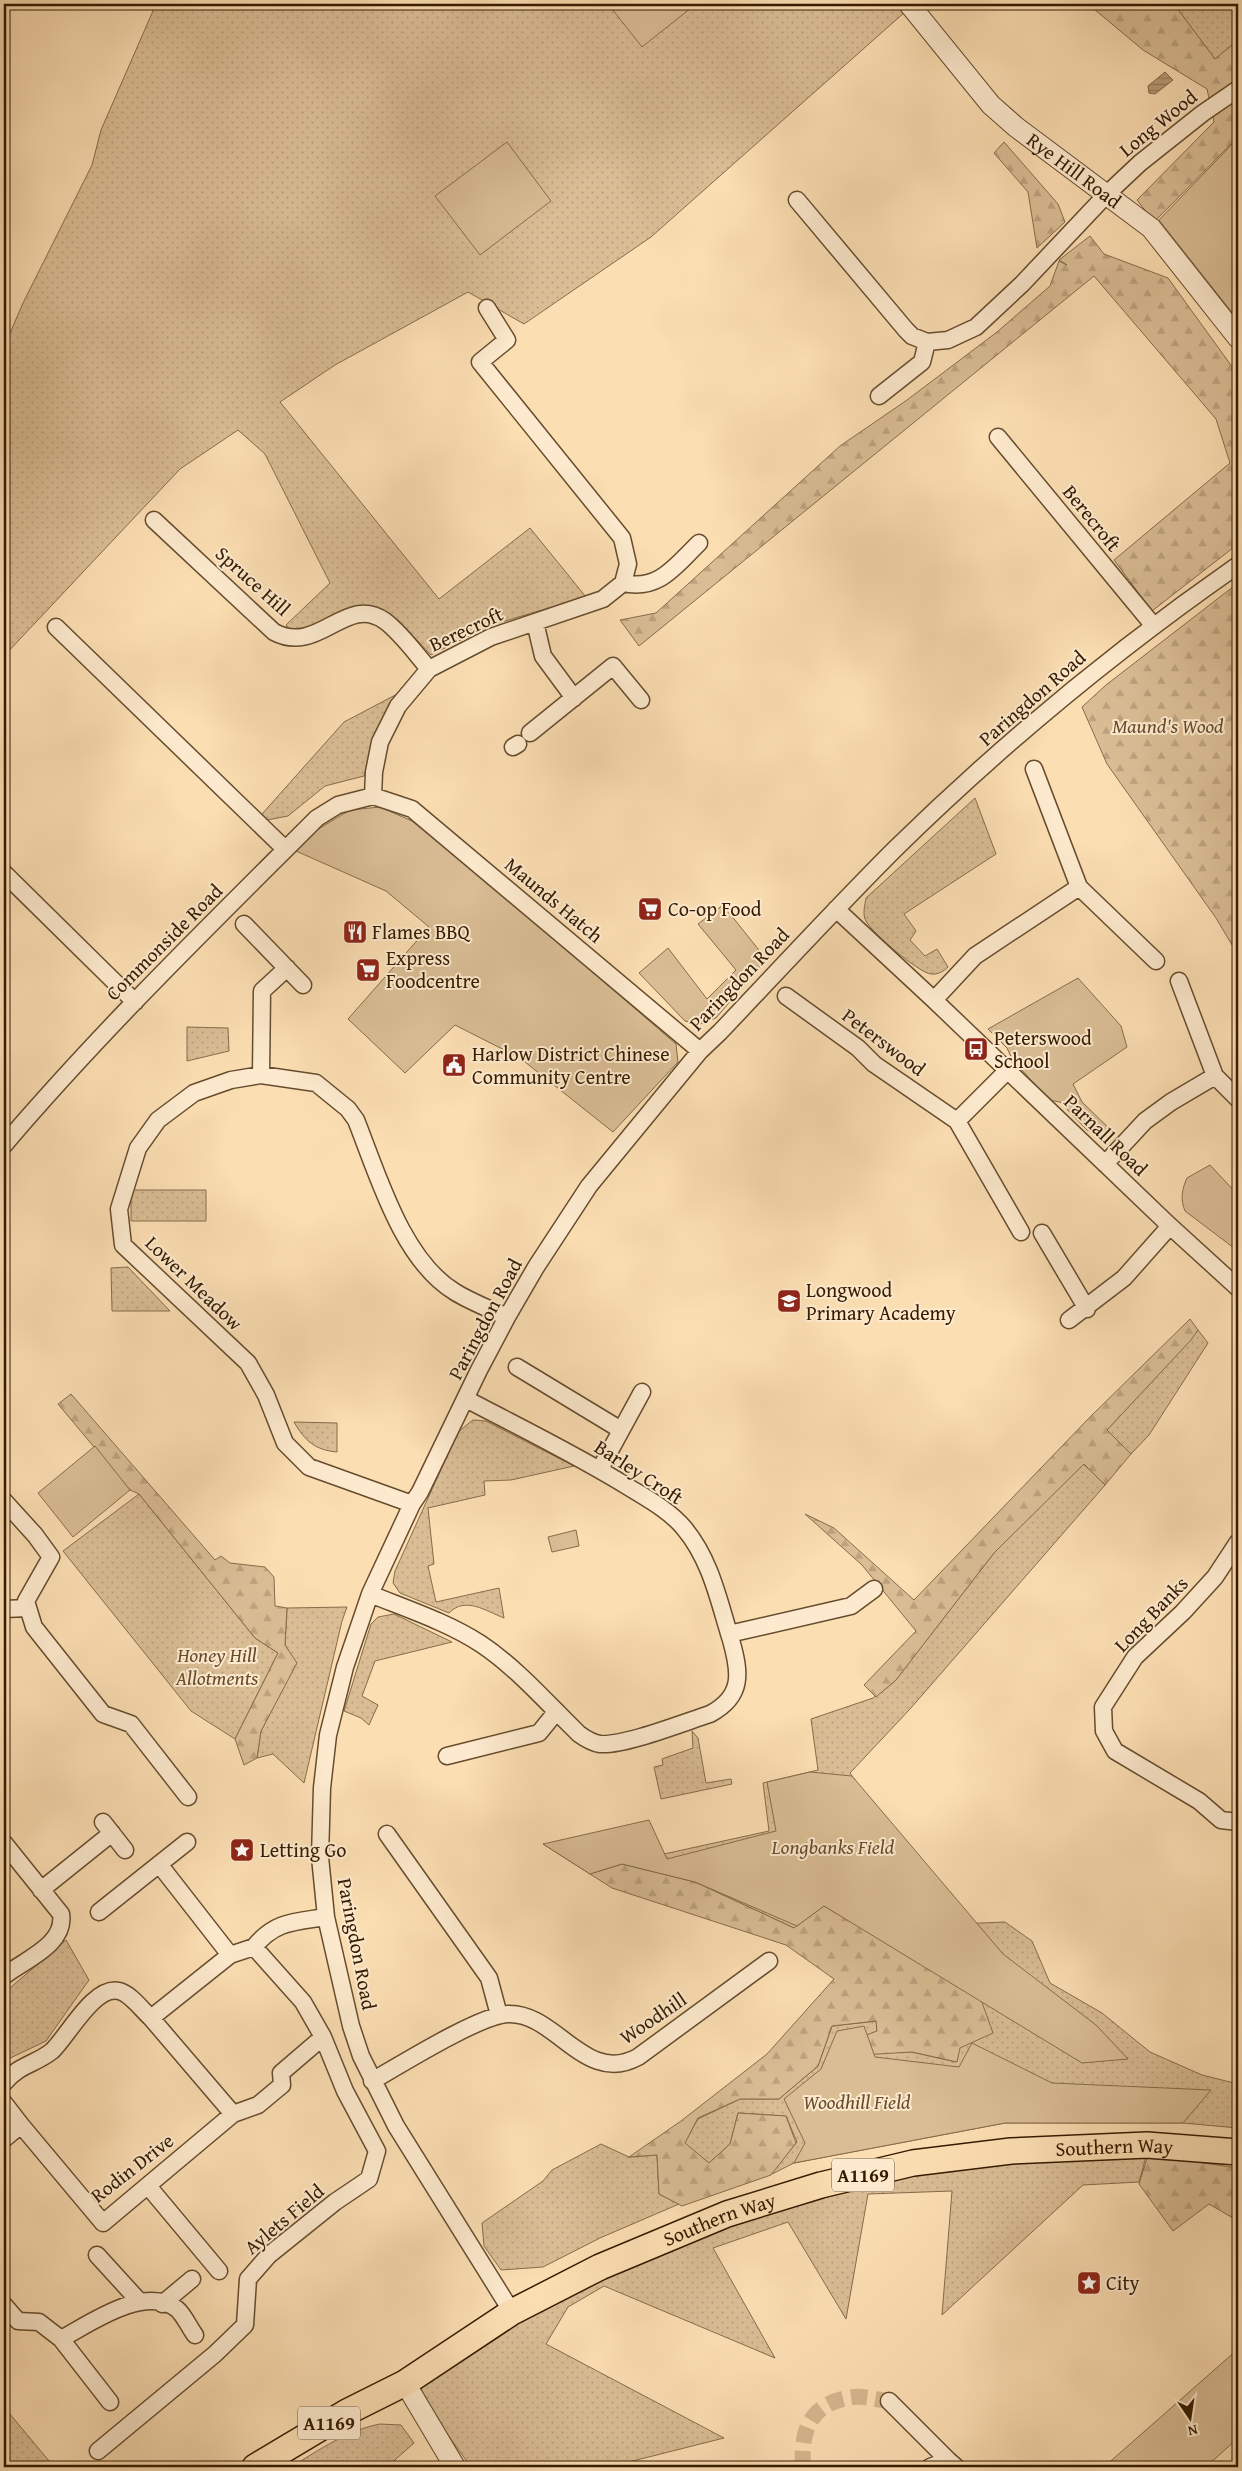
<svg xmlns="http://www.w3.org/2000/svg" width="1242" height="2471" viewBox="0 0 1242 2471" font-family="'Gentium Book Plus',serif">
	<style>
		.grass { fill: url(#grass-dots); stroke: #876c4a }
		.forest { fill: url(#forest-firs); stroke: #876c4a }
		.park { fill: #dabd95; stroke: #876c4a }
		.water { fill: url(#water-rules); stroke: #836847 }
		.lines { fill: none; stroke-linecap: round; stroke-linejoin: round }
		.minor-tunnel { stroke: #d4b78f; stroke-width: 16; stroke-dasharray: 16 8; stroke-linecap: butt }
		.minor-casing { stroke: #664c2d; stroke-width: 19 }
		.tertiary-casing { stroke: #664c2d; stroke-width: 22 }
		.primary-casing { stroke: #341b00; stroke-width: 28 }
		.minor { stroke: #fdeace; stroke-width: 16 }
		.tertiary { stroke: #fdeace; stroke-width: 20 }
		.primary { stroke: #fcdeb3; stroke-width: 25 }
		.labels { text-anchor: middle; stroke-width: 4; stroke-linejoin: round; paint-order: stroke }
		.shield { fill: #fdeace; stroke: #70593e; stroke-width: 1 }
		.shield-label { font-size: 19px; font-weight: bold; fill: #341b00 }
		.street-label { font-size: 20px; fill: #341b00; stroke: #fdeace }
		.park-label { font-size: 20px; font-style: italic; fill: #664c2d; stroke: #fdeace }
		.poi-label { font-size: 20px; fill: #341b00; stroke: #fdeace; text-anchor: start }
	</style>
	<defs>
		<pattern id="grass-dots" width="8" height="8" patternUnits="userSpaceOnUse" patternTransform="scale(1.25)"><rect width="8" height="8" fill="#dabd95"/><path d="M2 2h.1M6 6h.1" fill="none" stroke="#bca27f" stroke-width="1.8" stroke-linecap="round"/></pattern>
		<pattern id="forest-firs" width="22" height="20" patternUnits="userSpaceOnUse" patternTransform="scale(1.25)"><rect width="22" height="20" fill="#dabd95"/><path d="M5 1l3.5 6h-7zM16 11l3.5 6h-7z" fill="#bca27f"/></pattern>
		<pattern id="water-rules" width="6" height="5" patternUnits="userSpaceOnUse" patternTransform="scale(1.25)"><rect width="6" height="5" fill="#b89c76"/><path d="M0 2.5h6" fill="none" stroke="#967e5e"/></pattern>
	</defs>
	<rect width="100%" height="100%" fill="#fcdeb3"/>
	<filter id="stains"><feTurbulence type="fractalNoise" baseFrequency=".004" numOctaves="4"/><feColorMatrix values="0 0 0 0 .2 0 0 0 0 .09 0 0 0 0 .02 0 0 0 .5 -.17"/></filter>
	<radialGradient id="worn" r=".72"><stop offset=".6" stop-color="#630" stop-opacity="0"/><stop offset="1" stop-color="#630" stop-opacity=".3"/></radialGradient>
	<!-- grass -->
	<path class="grass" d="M 156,4 L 914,4 L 651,237 L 524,324 L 468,292 L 335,365 L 280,402 L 439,599 L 530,528 L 586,597 L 488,626 L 431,655 L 398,620 L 373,611 L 291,631 L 286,625 L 330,583 L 265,454 L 238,430 L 180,469 L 4,656 L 4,347 L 23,303 L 92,165 L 101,130 Z
		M 1174,4 L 1238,4 L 1238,40 L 1215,60 Z
		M 403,691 L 375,736 L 364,776 L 325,786 L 288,816 L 267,820 L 262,814 L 344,722 Z
		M 975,798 L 996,854 L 904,914 L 916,931 L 910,940 L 925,956 L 937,949 L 948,967 C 944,971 938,975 931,974 C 919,973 872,933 866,921 C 862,914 865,905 866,898 Z
		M 187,1027 L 228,1028 L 229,1051 L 187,1061 Z
		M 131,1190 L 206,1190 L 206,1221 L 131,1221 Z
		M 128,1267 L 170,1311 L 112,1311 L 111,1268 Z
		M 1198,1330 L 1208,1343 L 1149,1435 L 1131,1454 L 1107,1430 Z
		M 473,1420 L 486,1421 L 574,1466 L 511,1480 L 484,1481 L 485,1495 L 428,1508 L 434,1564 L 428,1566 L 436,1602 L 499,1588 L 504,1618 C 486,1611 465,1596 449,1613 L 400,1593 L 393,1583 L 395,1571 L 458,1432 Z
		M 294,1422 L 337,1423 L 337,1452 C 315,1450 305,1441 294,1422 Z
		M 1083,1464 L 1106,1484 L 910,1709 L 850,1773 L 959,1924 L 1005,1922 L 1032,1941 L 1050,1983 L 1102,2013 L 1150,2052 L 1202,2075 L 1238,2084 L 1238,2128 L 1183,2123 L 1005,2123 L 794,2163 L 770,2175 L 797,2142 L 786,2116 L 738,2113 L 730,2144 L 709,2163 L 684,2143 L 698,2119 L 740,2099 L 779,2099 L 818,2066 L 832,2026 L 877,2021 L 877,2031 L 888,2052 L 912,2052 L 956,2062 L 794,1928 L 695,1882 L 622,1864 L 590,1874 L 543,1844 L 664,1854 L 769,1831 L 763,1783 L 818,1770 L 811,1719 L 873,1698 L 894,1682 L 994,1553 Z
		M 139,1494 L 255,1638 L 278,1653 L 235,1739 L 191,1711 L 63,1551 Z
		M 347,1607 L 342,1621 L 304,1783 L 273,1754 L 257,1758 L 261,1731 L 296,1663 L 285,1645 L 287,1608 Z
		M 394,1614 L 452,1642 L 375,1661 L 362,1696 L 378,1705 L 369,1725 L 361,1718 L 344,1711 L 371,1624 L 378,1617 Z
		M 692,1731 L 698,1738 L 706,1783 L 731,1779 L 732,1784 L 661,1799 L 654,1767 L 663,1765 L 662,1759 L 693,1748 Z
		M 66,1940 L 89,1980 L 46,2041 L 4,2061 L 4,1997 L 10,1988 Z
		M 601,2144 L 629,2157 L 657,2155 L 659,2194 L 679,2204 L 600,2238 L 543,2267 L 501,2270 L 484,2246 L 482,2223 L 543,2181 L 552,2170 Z
		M 1147,2153 L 1139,2182 L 1083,2185 L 942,2315 L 952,2191 L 868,2194 L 846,2319 L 788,2222 L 713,2248 L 775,2358 L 604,2286 L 568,2307 L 546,2344 L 724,2438 L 609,2467 L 471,2467 L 419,2395 L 422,2387 L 493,2324 L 674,2246 L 836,2189 L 1007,2158 Z
		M 4,2407 L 54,2467 L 4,2467 Z
		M 380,2424 L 401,2425 L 414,2443 L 387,2467 L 291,2467 C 319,2450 348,2430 380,2424 Z"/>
	<!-- forest -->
	<path class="forest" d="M 1088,4 L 1174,4 L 1215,59 L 1238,40 L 1238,137 L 1154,222 L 1137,200 L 1214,122 L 1207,89 L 1143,50 Z
		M 1004,142 L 1058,204 L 1065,222 L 1037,248 L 1028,192 L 994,153 Z
		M 1090,236 L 1104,254 L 1168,278 L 1238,375 L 1238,544 L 1152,611 L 1114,560 L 1230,463 L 1216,419 L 1094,276 L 639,646 L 620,620 L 656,613 L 840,446 L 907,400 L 997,332 L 1050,286 L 1059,261 L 1067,265 L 1059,260 Z
		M 1238,583 L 1238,955 L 1216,918 L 1107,764 L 1082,707 L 1106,685 Z
		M 1190,1319 L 1198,1330 L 1191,1340 L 1107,1430 L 1131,1454 L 1105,1485 L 1084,1464 L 994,1553 L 896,1680 L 876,1697 L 864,1685 L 916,1631 L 862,1565 L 805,1514 L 834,1528 L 914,1600 L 1090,1417 Z
		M 71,1394 L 215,1560 L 221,1556 L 230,1563 L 265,1567 L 274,1577 L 275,1606 L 287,1608 L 285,1645 L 297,1663 L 261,1731 L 257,1758 L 244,1765 L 235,1739 L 278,1653 L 255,1638 L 139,1494 L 130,1490 L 58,1404 Z
		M 622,1864 L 695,1882 L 794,1928 L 824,1906 L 980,1997 L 993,2033 L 960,2048 L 957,2062 L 912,2052 L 861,2055 L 856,2039 L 877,2031 L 876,2021 L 832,2026 L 818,2066 L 779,2099 L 740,2099 L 698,2118 L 685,2143 L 709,2163 L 730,2144 L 738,2113 L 786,2116 L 796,2143 L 771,2175 L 682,2206 L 659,2194 L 657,2155 L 629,2157 L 681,2121 L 767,2054 L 834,1979 L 786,1945 L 612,1888 L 590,1874 Z
		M 1148,2155 L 1238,2168 L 1238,2221 L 1209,2204 L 1173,2231 L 1139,2184 Z"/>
	<!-- park -->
	<path class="park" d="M 608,4 L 696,4 L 642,47 Z
		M 1238,138 L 1238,320 L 1159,220 Z
		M 507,142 L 551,201 L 480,255 L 435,196 Z
		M 380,807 L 412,821 L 495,888 L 676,1044 L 678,1062 L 613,1132 L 520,1058 L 455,1025 L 405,1073 L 348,1019 L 429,927 L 386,891 L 296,851 L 310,834 L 350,810 Z
		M 723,905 L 766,959 L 716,1018 L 700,1024 L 685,1021 L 639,973 L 668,948 L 707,999 L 736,970 L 698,924 Z
		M 1078,978 L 1121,1026 L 1127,1047 L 1073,1084 L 1082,1102 L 1115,1134 L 1105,1137 L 1087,1130 L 1060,1102 L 1049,1100 L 1012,1059 L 1007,1048 L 988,1029 Z
		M 1210,1165 L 1238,1195 L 1238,1251 L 1185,1211 C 1180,1199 1182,1189 1187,1178 Z
		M 95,1446 L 130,1490 L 73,1537 L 38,1493 Z
		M 576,1530 L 579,1546 L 552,1552 L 548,1537 Z
		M 810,1772 L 852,1776 L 1003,1954 L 1096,2025 L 1128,2059 L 1082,2063 L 824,1906 L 797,1926 L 695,1882 L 622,1864 L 590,1874 L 543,1844 L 649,1820 L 667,1859 L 776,1831 L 767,1782 Z
		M 864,2026 L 875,2057 L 959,2067 L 972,2043 L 1052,2083 L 1211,2090 L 1183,2123 L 1005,2123 L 794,2163 L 805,2143 L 784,2099 L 821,2069 L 837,2031 Z
		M 1238,2349 L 1238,2438 L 1206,2467 L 1104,2467 Z"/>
	<!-- water -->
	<path class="water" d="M 1165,72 L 1173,80 L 1155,94 L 1149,93 L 1148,86 Z"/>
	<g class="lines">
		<!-- minor-tunnel -->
		<path class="minor-tunnel" d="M 803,2467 C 800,2428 812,2402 854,2397 C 865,2396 878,2400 889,2401"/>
		<defs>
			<path id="minor" d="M 797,200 L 906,330 L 912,336 L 927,342
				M 487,308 L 507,340 L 480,362 L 622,538 L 628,564 L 623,583
				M 879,396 L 922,362 L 927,342 L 948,340 L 976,327 L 1022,284 L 1107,194 L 1140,163 L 1203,113 L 1238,89
				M 998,437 L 1153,625
				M 154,520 L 274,632 C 319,656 346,593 385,621 C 402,634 416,654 429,669
				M 535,622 L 543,656 L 574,698
				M 56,627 L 285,849
				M 530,733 L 613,666 L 641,700
				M 513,747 L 518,744
				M 1034,769 L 1079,887 L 1156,961
				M 373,796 L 374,772 L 380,742 L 398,706 L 429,669 L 491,637 L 603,599 L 623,583 C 659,591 675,566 699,543
				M 373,796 L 412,809 L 700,1051
				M 4,873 L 135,1002
				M 836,909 L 934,1000 L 1170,1226 L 1238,1288
				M 244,924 L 303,985
				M 1179,981 L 1215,1076
				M 786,996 L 858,1048 L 874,1064 L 957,1121 L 1021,1232
				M 934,1000 L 975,956 L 1079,887
				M 261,1075 L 262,991 L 287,968
				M 957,1121 L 1007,1071
				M 4,1145 C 102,1030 210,925 317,818 L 338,805 L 373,796
				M 1105,1164 L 1145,1121 L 1171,1102 L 1215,1076 L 1238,1099
				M 1042,1233 L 1087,1309
				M 1069,1320 L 1124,1278 L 1170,1226
				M 517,1367 L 621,1430
				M 600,1469 L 642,1392
				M 4,1501 L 35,1535 L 51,1557 L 26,1601 L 34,1627 L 103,1714 L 131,1724 L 188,1797
				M 412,1504 L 309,1467 L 285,1443 L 266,1395 L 248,1363 L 123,1245 L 119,1209 L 138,1148 L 158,1120 L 194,1093 L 231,1080 L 261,1075 L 316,1083 L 348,1109 L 356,1120 C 378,1175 402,1260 455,1292 C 471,1302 490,1309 507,1317
				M 1238,1542 L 1215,1577 L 1183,1612 L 1135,1657 L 1103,1707 L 1104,1731 L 1115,1751 L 1199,1801 L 1221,1820 L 1238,1822
				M 370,1594 C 407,1609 447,1622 481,1644 C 517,1668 548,1704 579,1734 C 586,1739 592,1743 600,1744 C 624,1746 685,1722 710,1714 C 744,1696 740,1672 731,1640 C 719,1602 711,1560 684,1528 C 670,1511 648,1499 630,1488 C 577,1455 521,1428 466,1399
				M 4,1609 L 28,1608
				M 729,1634 L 851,1606 L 874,1589
				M 447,1756 L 539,1733 L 556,1712
				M 103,1822 L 125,1850
				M 387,1834 L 489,1978 L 499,2015
				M 4,1843 L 61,1914 C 66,1945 24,1960 4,1976
				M 159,1864 L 230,1955
				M 41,1890 L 112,1833
				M 99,1912 L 187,1842
				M 372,2081 C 400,2065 480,2015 508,2014 C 556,2012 585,2086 638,2057 L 769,1961
				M 4,2083 C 18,2065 36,2064 52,2051 C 68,2036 94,1985 119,1991 C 131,1994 142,2010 151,2018
				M 4,2103 L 21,2125
				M 233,2114 L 258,2105 L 282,2085 L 281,2073 L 323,2037
				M 4,2139 L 21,2125 L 103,2223 L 233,2114 L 151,2018 L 230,1955 L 254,1947
				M 148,2186 L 219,2271
				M 97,2255 L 139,2301
				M 162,2304 L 192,2279
				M 4,2305 L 18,2321 L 39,2322 L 61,2339 C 89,2324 145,2284 177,2309 C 184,2315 189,2327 195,2335
				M 512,2312 L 396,2126 L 361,2056 L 351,2026 L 326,1917 L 320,1857 L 322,1788 L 328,1735 L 345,1667 L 370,1594 L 412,1504 L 420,1492 L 479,1370 L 507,1317 L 536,1267 L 589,1186 L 700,1051 L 720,1032 C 778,971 835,909 895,849 C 1001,745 1116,650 1238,565
				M 61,2339 L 110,2402
				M 889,2401 L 948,2460
				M 98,2451 L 215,2354 L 245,2325 L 248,2279 L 269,2255 L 335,2202 L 369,2179 L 377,2151 L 345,2091 L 323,2037 L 303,2002 L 254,1947 C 275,1921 294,1922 326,1917
				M 930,2467 L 948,2460 L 956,2467"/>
			<g id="tertiary">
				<path id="s1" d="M 909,4 L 991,105 L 1016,127 L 1151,228 L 1238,338"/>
				<path d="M 405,2383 L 455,2467"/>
			</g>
			<g id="primary">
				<path id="s2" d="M 255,2467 L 347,2412 L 405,2383 L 512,2312 L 600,2267 L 727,2214 L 821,2185 L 913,2163 L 1011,2151 L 1147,2145 L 1238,2152"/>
			</g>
		</defs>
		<!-- minor casing -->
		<use href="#minor" class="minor-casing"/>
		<!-- tertiary casing -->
		<use href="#tertiary" class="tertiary-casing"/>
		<!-- primary casing -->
		<use href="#primary" class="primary-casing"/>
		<!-- minor -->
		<use href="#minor" class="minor"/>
		<!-- tertiary -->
		<use href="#tertiary" class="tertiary"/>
		<!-- primary -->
		<use href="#primary" class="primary"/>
	</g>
	<!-- icons -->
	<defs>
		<symbol id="supermarket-square" viewBox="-11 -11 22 22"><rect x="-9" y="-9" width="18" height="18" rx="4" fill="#8f2418" stroke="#fdeace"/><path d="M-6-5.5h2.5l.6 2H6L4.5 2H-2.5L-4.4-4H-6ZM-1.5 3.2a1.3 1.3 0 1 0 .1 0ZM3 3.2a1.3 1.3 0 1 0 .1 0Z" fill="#fff"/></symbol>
		<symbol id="restaurant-square" viewBox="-11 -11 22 22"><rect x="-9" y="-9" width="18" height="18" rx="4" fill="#8f2418" stroke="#fdeace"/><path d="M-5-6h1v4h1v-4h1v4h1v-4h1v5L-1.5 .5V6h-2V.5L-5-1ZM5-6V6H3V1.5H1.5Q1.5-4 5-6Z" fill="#fff"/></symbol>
		<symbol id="bus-square" viewBox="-11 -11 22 22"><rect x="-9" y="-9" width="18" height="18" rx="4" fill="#8f2418" stroke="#fdeace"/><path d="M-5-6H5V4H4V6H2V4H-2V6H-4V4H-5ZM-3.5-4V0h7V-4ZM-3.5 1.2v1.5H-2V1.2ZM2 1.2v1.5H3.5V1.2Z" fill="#fff"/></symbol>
		<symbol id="civic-square" viewBox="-11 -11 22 22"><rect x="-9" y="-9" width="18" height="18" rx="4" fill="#8f2418" stroke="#fdeace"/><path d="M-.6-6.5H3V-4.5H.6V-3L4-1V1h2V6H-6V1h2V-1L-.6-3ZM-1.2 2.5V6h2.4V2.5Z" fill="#fff"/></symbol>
		<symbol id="school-square" viewBox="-11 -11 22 22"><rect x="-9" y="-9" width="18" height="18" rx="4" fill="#8f2418" stroke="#fdeace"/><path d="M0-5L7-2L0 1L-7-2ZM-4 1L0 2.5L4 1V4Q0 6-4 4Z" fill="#fff"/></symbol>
		<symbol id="sight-square" viewBox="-11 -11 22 22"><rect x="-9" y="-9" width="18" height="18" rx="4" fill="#8f2418" stroke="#fdeace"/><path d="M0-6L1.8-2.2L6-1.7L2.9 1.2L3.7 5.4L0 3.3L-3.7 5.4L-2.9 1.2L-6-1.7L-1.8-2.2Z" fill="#fff"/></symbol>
	</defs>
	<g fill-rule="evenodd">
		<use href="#supermarket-square" x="636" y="895" width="28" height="28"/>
		<use href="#restaurant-square" x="341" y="918" width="28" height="28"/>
		<use href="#supermarket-square" x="354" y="956" width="28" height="28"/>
		<use href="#bus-square" x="962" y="1035" width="28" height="28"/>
		<use href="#civic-square" x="440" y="1051" width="28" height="28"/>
		<use href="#school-square" x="775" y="1287" width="28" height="28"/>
		<use href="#sight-square" x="228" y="1836" width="28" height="28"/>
		<use href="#sight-square" x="1075" y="2269" width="28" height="28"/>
	</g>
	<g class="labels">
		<!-- shield labels -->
		<g class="shield">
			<rect x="832" y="2158.5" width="62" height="33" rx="4"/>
			<rect x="298" y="2406.5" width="62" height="33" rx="4"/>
		</g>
		<g class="shield-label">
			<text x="863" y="2182">A1169</text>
			<text x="329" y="2430">A1169</text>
		</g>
		<!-- street labels -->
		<g class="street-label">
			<text transform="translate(1158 123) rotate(-39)" y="7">Long Wood</text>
			<text dy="7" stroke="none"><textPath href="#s1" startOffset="236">Rye Hill Road</textPath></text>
			<text transform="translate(1092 518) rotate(51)" y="7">Berecroft</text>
			<text transform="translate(253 581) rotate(42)" y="7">Spruce Hill</text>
			<text transform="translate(466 629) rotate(-25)" y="7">Berecroft</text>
			<text transform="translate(1032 698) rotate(-41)" y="7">Paringdon Road</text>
			<text transform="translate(554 900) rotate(40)" y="7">Maunds Hatch</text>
			<text transform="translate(164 942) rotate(-45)" y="7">Commonside Road</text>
			<text transform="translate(739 979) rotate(-46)" y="7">Paringdon Road</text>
			<text transform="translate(884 1042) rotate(37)" y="7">Peterswood</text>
			<text transform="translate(1106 1135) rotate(44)" y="7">Parnall Road</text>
			<text transform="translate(194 1283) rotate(44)" y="7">Lower Meadow</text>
			<text transform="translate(485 1319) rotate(-62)" y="7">Paringdon Road</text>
			<text transform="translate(639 1472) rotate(33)" y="7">Barley Croft</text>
			<text transform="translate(1151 1614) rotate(-46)" y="7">Long Banks</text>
			<text transform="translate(357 1944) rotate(79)" y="7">Paringdon Road</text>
			<text transform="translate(653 2018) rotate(-34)" y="7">Woodhill</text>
			<text dy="7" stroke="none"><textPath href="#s2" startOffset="932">Southern Way</textPath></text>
			<text transform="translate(132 2168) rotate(-38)" y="7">Rodin Drive</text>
			<text transform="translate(284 2219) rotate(-40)" y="7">Aylets Field</text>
			<text dy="7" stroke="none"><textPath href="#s2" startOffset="528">Southern Way</textPath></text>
		</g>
		<!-- park labels -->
		<g class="park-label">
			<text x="1168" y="733">Maund's Wood</text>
			<text x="217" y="1662">Honey Hill<tspan x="217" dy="23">Allotments</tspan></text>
			<text x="833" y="1854">Longbanks Field</text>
			<text x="857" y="2109">Woodhill Field</text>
		</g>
		<!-- poi labels -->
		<g class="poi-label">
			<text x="668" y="916">Co-op Food</text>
			<text x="372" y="939">Flames BBQ</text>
			<text x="386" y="965">Express<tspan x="386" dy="23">Foodcentre</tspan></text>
			<text x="994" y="1045">Peterswood<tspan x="994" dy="23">School</tspan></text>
			<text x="472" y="1061">Harlow District Chinese<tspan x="472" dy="23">Community Centre</tspan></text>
			<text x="806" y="1297">Longwood<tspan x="806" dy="23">Primary Academy</tspan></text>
			<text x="260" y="1857">Letting Go</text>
			<text x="1106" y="2290">City</text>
		</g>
	</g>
	<!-- margin -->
	<rect width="1242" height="2471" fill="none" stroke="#fcdeb3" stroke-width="20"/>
	<rect x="5" y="5" width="1232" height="2461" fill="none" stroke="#341b00" stroke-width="2.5"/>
	<rect x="10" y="10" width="1222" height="2451" fill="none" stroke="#341b00"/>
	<!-- north arrow -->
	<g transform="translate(1190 2418) rotate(167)" stroke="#fdeace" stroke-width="4" paint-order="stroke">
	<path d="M0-4L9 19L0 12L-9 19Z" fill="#341b00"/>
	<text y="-8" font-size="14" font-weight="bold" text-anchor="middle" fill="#341b00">N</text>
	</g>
	<rect width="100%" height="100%" filter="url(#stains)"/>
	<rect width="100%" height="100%" fill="url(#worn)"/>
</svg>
